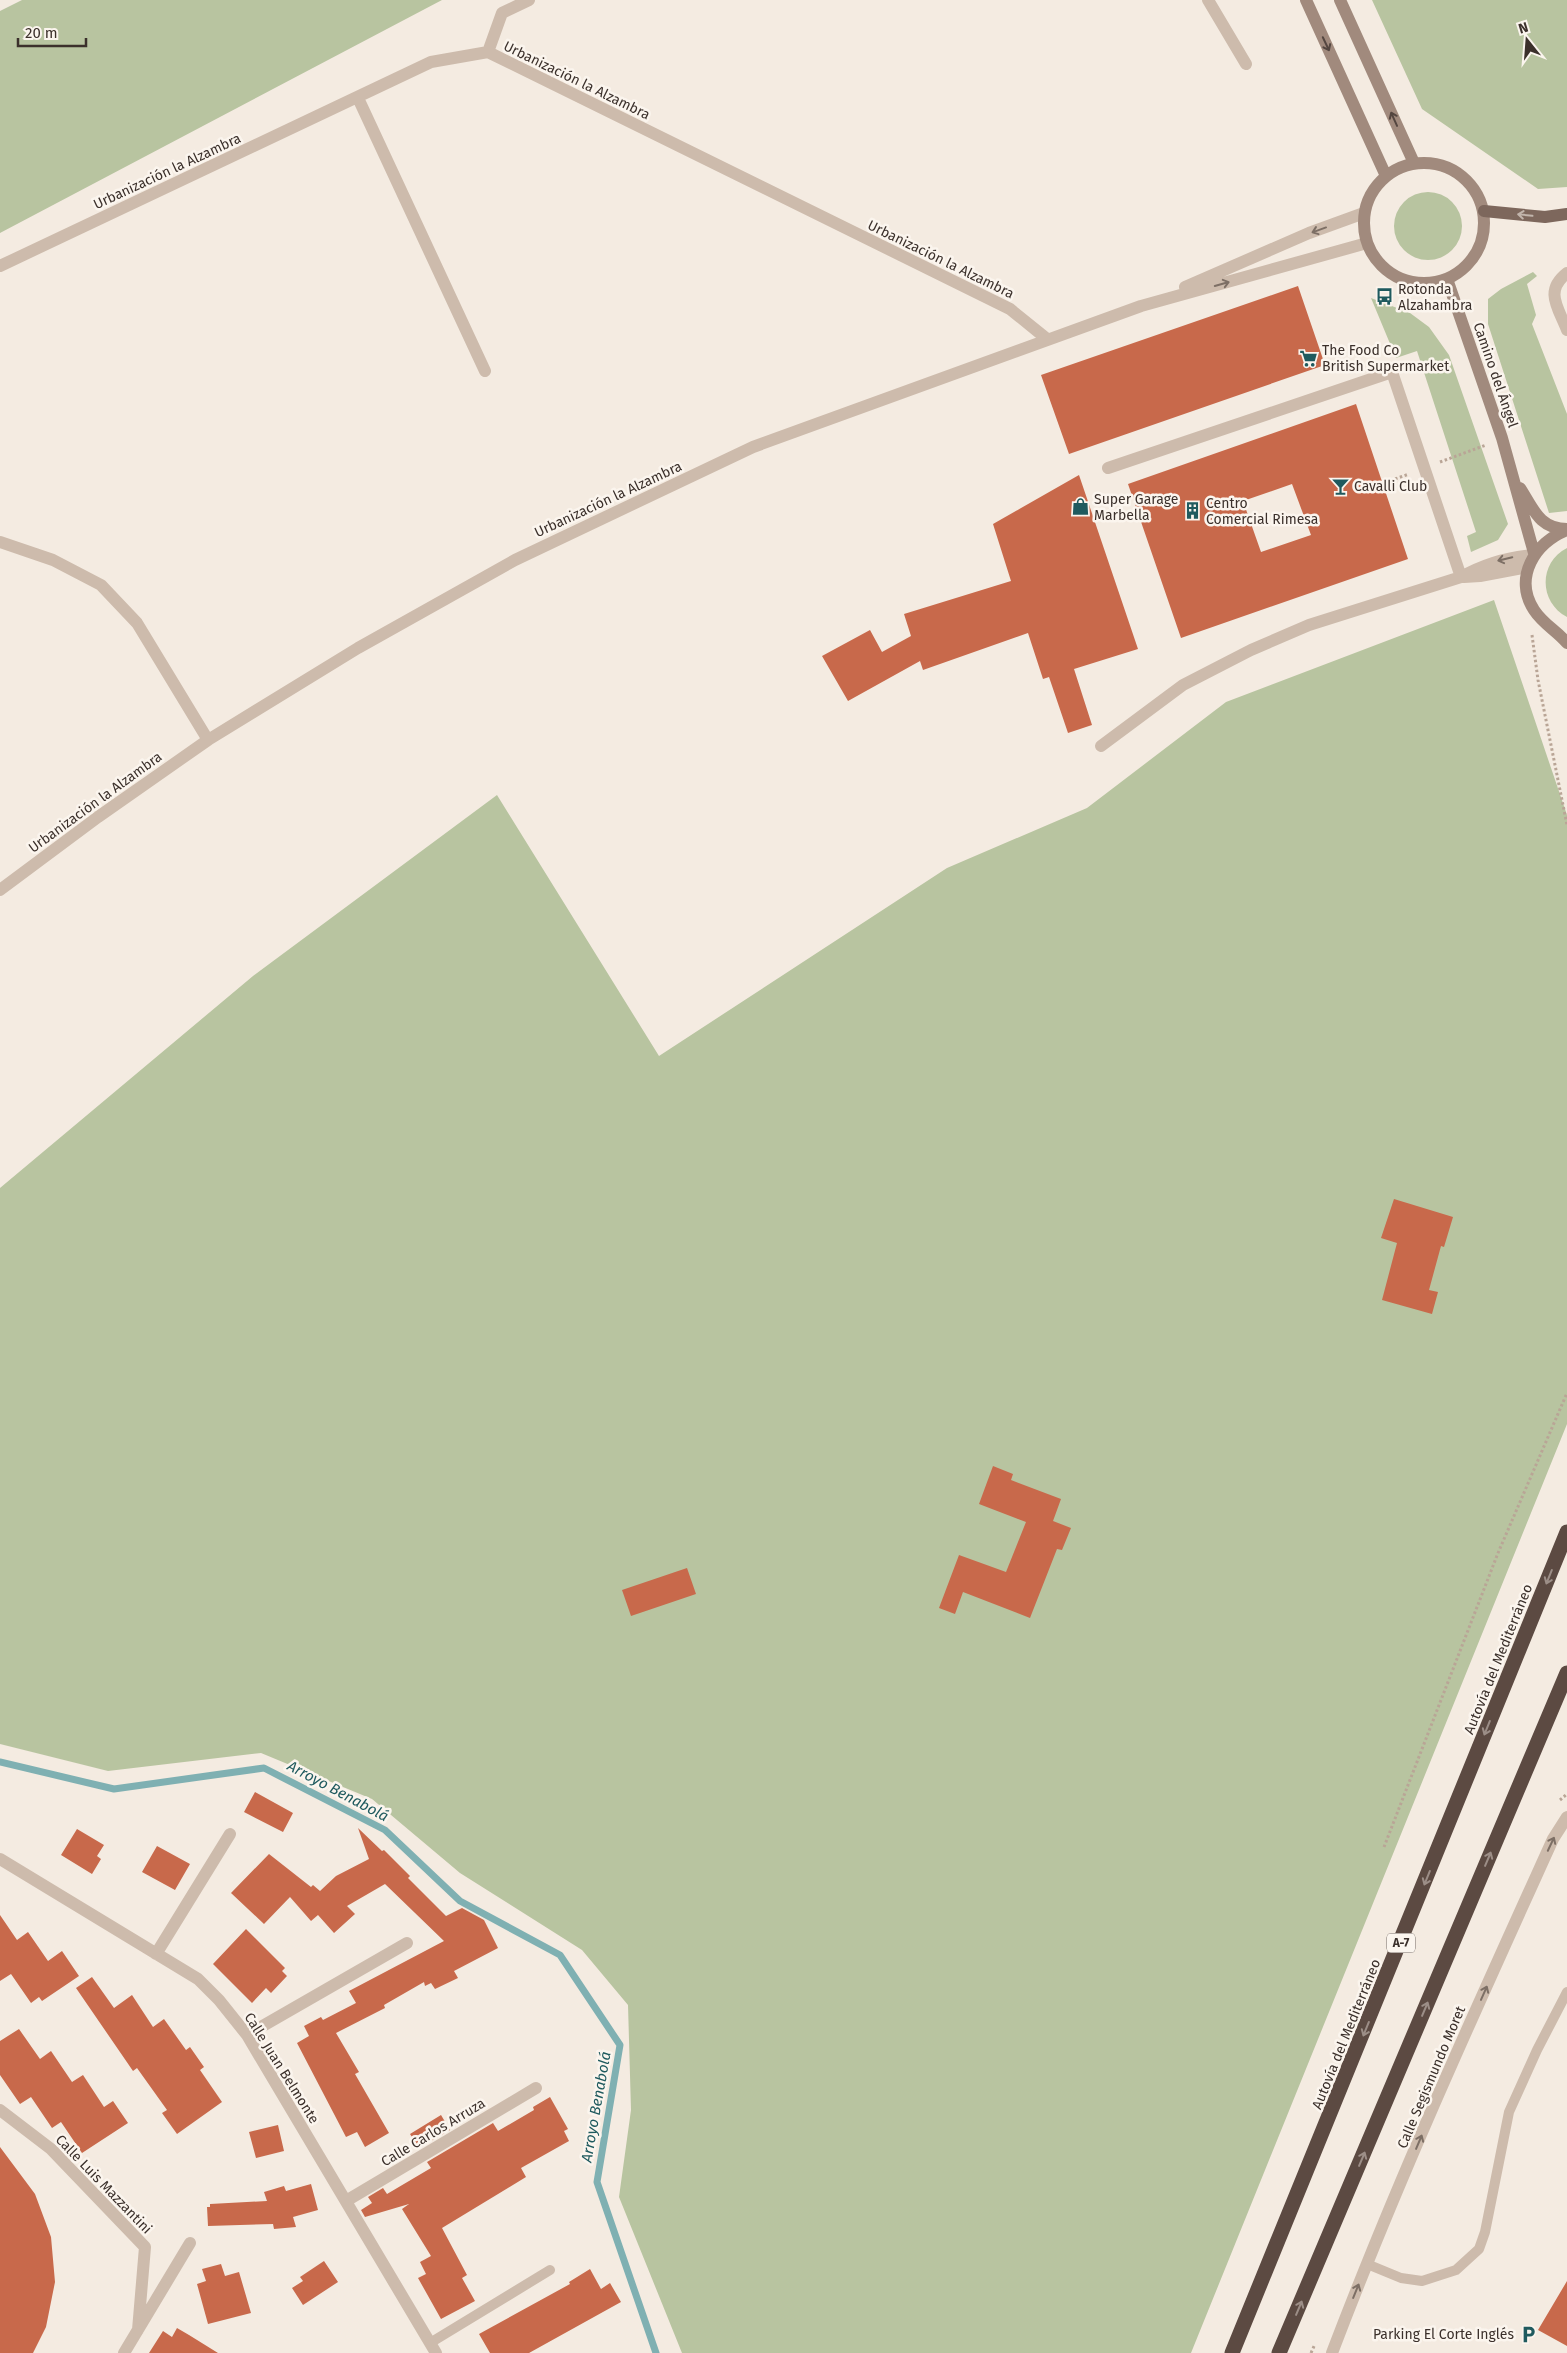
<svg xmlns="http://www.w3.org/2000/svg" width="1567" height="2353" viewBox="0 0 1567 2353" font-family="'Fira Sans',sans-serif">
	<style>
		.green { fill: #b8c4a0 }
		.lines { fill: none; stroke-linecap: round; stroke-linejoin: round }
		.stream { stroke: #7fb0b2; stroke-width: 7 }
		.building { fill: #c8694b; fill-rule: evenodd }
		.path { stroke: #b9a596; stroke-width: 3; stroke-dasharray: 2.5 2.5; stroke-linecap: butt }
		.lane { stroke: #cdbbac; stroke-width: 10 }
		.street { stroke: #cdbbac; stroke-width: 12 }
		.secondary { stroke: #a18a7d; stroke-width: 12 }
		.primary { stroke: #7d675c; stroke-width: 12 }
		.highway { stroke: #5c4a42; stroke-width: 15 }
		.oneway { stroke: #544640 }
		.oneway2 { stroke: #c2b5ac }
		.oneway3 { stroke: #7d6f65 }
		.oneway4 { stroke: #9c8e87 }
		.labels { text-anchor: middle; stroke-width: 5; stroke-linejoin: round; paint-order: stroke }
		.shield { fill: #fbf5ee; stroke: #756b66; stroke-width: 1 }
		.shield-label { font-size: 12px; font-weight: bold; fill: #3b302b }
		.street-label { font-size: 14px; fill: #3b302b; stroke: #fbf5ee }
		.poi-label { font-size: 14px; fill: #3b302b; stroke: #fbf5ee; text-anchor: start }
		.water-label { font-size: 15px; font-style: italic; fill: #1f5a5e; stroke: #fbf5ee }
	</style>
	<rect width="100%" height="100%" fill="#f4ebe1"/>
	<!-- green -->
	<path class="green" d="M 22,0 L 442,0 L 0,233 L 0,11 Z
		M 1372,0 L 1567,0 L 1567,187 L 1538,189 L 1422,109 Z
		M1394 226a34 34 0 1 1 68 0a34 34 0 1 1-68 0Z
		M 1533,272 L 1537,276 L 1527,284 L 1536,315 L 1532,324 L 1567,414 L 1567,511 L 1549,513 L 1488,324 L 1488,299 L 1501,289 Z
		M 1371,298 L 1410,313 L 1429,327 L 1449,355 L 1508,524 L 1498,540 L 1471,552 L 1467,536 L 1476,532 L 1417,351 L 1396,358 Z
		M 1567,548 L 1567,617 C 1539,602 1538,563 1567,548 Z
		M 1494,600 L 1567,815 L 1567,1424 L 1191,2353 L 682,2353 L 619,2197 L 631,2110 L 628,2005 L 582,1950 L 460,1873 L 372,1799 L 261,1753 L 108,1771 L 0,1744 L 0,1188 L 253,976 L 497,795 L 659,1056 L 947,868 L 1087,808 L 1226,702 Z"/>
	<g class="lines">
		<!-- stream -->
		<path class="stream" d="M 0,1762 L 114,1789 L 264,1768 L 385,1830 L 460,1901 L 560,1955 L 620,2045 L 597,2182 L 656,2353"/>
	</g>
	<!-- building -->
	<path class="building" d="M 1298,286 L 1325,365 L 1069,454 L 1041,375 Z
		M 1356,404 L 1408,559 L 1181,638 L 1128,484 ZM 1292,484 L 1311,535 L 1261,552 L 1243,501 Z
		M 1079,475 L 1138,649 L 1074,669 L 1092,725 L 1068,733 L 1049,677 L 1043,679 L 1028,633 L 923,670 L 920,661 L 848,701 L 822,656 L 870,630 L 882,652 L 911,636 L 904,614 L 1011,581 L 993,524 Z
		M 1394,1199 L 1453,1217 L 1444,1247 L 1441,1246 L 1429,1290 L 1438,1292 L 1432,1314 L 1382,1300 L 1397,1243 L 1381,1238 Z
		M 993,1466 L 1013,1474 L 1011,1480 L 1061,1499 L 1053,1521 L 1071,1528 L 1062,1550 L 1057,1549 L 1030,1618 L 963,1592 L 955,1614 L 939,1608 L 959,1555 L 1006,1572 L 1026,1522 L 979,1504 Z
		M 687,1568 L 696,1594 L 631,1616 L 622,1590 Z
		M 255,1792 L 293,1813 L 283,1832 L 244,1812 Z
		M 358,1828 L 382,1851 L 384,1850 L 410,1876 L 408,1878 L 446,1916 L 462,1908 L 484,1920 L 498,1948 L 454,1971 L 458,1978 L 435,1989 L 431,1983 L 425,1986 L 424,1982 L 384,2005 L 385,2008 L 336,2033 L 359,2072 L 355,2074 L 389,2133 L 365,2147 L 357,2132 L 346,2137 L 297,2043 L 309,2036 L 304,2026 L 321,2017 L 323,2020 L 356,2003 L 349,1991 L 444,1941 L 385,1884 L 347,1906 L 355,1914 L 334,1933 L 318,1915 L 311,1921 L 290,1897 L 264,1924 L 231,1893 L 269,1854 L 311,1887 L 313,1885 L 320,1891 L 336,1876 L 369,1859 Z
		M 77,1829 L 104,1845 L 97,1856 L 101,1859 L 92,1874 L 61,1855 Z
		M 157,1846 L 190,1864 L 175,1890 L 142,1872 Z
		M 0,1915 L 17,1940 L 28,1932 L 48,1961 L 62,1951 L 79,1976 L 42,2001 L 39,1997 L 31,2003 L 11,1974 L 0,1981 Z
		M 246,1929 L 285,1968 L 282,1971 L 287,1976 L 271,1993 L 266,1988 L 252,2003 L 213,1964 Z
		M 92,1977 L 114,2008 L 132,1995 L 153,2027 L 164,2019 L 186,2050 L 190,2047 L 204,2067 L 200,2070 L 222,2102 L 177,2134 L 162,2113 L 167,2110 L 137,2068 L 133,2071 L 76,1988 Z
		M 19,2029 L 40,2059 L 51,2051 L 72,2082 L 83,2075 L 104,2107 L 113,2101 L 128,2123 L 82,2153 L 61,2122 L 52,2128 L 31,2097 L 20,2104 L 0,2075 L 0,2041 Z
		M 550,2097 L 568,2129 L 564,2131 L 569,2141 L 521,2168 L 526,2177 L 442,2228 L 467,2275 L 462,2278 L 475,2301 L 441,2319 L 418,2278 L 426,2274 L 420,2262 L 431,2256 L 402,2209 L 409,2204 L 365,2217 L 361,2210 L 372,2203 L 368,2197 L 383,2188 L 387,2194 L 431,2168 L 427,2162 L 493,2123 L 498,2131 L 534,2110 L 533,2107 Z
		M 441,2115 L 450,2130 L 419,2148 L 410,2134 Z
		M 278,2125 L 284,2151 L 256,2158 L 249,2132 Z
		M 0,2147 L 35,2194 L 51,2237 L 55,2282 L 46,2327 L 33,2353 L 0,2353 Z
		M 311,2184 L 318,2210 L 293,2217 L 296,2227 L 274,2229 L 273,2224 L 208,2226 L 207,2207 L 210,2207 L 210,2204 L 267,2201 L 264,2192 L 284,2186 L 286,2191 Z
		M 324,2261 L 338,2282 L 303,2305 L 292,2288 L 303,2281 L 300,2277 Z
		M 221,2264 L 225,2276 L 239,2272 L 251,2313 L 208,2324 L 197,2284 L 206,2281 L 202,2269 Z
		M 590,2269 L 601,2289 L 610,2283 L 621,2302 L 529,2353 L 490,2353 L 479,2334 L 570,2284 L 569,2282 Z
		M 1567,2281 L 1567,2346 L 1538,2330 Z
		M 177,2328 L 189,2335 L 218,2353 L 149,2353 L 163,2331 L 172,2337 Z"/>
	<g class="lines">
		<!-- path -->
		<path class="path" d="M 1440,462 L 1486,445
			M 1381,484 L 1409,474
			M 1532,635 L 1538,680 L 1567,825
			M 1560,1800 L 1567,1794
			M 1384,1847 L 1498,1553 L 1567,1393
			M 1311,2353 L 1315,2344"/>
		<!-- lane -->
		<path class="lane" d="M 1367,2264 L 1401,2278 L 1422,2281 L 1456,2270 L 1479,2249 L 1485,2232 L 1509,2112 L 1537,2050 L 1567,1992
			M 430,2343 L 550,2270"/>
		<!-- street -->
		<path class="street" d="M 1208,0 L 1246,64
			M 488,52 L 502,13 L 529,0
			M 358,98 L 485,371
			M 0,266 L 431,62 L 488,52 L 1010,309 L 1047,339
			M 1567,273 C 1544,291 1558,307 1567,330
			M 1185,287 L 1309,233 L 1364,213
			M 0,542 L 53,560 L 101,585 L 137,623 L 208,740
			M 1461,577 C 1484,564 1507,557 1533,555
			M 1464,577 L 1480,576 L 1528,567
			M 1101,746 L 1183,685 L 1251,650 L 1309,625 L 1461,577 L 1392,372 L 1108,468
			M 0,890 L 98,817 L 208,740 L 358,648 L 515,560 L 753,447 L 1141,306 L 1367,243
			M 0,1859 L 198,1979 L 219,2000 L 247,2035 L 436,2353
			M 156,1954 L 230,1834
			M 247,2035 L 407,1943
			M 0,2110 L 51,2149 L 145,2247 L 138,2330
			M 346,2201 L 536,2088
			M 124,2353 L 190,2243
			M 1332,2353 C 1398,2179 1476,2009 1553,1839 L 1567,1817"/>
		<!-- secondary -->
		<path class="secondary" d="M 1306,0 L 1386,176
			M 1340,0 L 1414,163
			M1364 223a60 60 0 1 1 120 0a60 60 0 1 1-120 0Z
			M 1447,279 L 1502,438 L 1534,553
			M 1520,488 C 1533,508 1539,529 1567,529
			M 1567,530 C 1535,542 1513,578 1534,610 C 1543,624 1557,631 1567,643"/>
		<!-- primary -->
		<path class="primary" d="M 1484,211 L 1545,217 L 1567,214"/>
		<!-- highway -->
		<path class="highway" d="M 1232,2353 L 1567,1532
			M 1279,2353 L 1567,1673"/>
	</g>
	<!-- one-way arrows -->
	<defs><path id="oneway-shaft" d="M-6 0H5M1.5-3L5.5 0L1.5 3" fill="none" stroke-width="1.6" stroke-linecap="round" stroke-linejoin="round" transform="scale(1.25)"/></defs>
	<g class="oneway">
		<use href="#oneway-shaft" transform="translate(1326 44) rotate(65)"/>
		<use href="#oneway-shaft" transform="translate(1394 119) rotate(-114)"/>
	</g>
	<use class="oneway2" href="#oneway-shaft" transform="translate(1525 215) rotate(-174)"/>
	<g class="oneway3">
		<use href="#oneway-shaft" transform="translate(1319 230) rotate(160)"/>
		<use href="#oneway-shaft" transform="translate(1222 284) rotate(-16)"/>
		<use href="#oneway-shaft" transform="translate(1505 559) rotate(166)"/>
		<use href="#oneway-shaft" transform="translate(1551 1844) rotate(-65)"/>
		<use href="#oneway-shaft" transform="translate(1484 1993) rotate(-66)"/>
		<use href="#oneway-shaft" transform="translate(1419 2142) rotate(-67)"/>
		<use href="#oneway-shaft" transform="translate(1356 2291) rotate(-68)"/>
	</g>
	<g class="oneway4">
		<use href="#oneway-shaft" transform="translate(1549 1577) rotate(112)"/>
		<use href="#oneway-shaft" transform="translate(1487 1728) rotate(112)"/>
		<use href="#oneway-shaft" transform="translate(1488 1859) rotate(-67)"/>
		<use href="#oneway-shaft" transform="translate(1427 1878) rotate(112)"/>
		<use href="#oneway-shaft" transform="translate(1425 2009) rotate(-67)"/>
		<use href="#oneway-shaft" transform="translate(1366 2029) rotate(112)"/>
		<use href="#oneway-shaft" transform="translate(1362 2159) rotate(-67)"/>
		<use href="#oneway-shaft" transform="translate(1299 2308) rotate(-67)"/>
	</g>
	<!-- icons -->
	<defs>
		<symbol id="bus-bare" viewBox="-9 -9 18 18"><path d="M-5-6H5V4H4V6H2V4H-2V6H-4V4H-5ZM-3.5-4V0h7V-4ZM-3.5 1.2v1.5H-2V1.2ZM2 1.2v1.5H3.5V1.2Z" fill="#1f5a5e" stroke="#fbf5ee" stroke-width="2.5" paint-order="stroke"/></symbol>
		<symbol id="supermarket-bare" viewBox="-9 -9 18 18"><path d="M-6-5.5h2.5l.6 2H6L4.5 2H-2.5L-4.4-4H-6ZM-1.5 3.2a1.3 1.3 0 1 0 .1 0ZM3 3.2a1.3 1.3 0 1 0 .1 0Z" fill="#1f5a5e" stroke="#fbf5ee" stroke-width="2.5" paint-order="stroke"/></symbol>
		<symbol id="bar-bare" viewBox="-9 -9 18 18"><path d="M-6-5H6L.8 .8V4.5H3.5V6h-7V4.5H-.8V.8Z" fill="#1f5a5e" stroke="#fbf5ee" stroke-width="2.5" paint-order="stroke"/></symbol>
		<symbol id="shop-bare" viewBox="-9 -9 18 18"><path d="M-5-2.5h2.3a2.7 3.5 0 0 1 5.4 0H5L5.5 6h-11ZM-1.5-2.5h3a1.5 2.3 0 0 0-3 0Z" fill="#1f5a5e" stroke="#fbf5ee" stroke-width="2.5" paint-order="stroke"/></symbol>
		<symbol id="building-bare" viewBox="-9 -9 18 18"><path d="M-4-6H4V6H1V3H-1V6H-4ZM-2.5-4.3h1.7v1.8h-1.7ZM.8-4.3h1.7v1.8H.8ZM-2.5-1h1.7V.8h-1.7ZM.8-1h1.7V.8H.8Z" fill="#1f5a5e" stroke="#fbf5ee" stroke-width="2.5" paint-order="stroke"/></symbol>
		<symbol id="parking-bare" viewBox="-9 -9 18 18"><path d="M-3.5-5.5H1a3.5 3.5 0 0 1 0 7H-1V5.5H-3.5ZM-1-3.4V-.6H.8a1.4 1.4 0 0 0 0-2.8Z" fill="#1f5a5e" stroke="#fbf5ee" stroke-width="2.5" paint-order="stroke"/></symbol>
	</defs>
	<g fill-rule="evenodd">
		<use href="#bus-bare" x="1372" y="284" width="25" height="25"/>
		<use href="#supermarket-bare" x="1296" y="346" width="25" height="25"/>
		<use href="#bar-bare" x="1328" y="474" width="25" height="25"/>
		<use href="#shop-bare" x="1068" y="494" width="25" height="25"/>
		<use href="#building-bare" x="1180" y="498" width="25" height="25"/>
		<use href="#parking-bare" x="1516" y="2322" width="25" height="25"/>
	</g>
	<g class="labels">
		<!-- shield labels -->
		<rect class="shield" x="1387" y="1933.5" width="28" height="19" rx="4"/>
		<g class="shield-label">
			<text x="1401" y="1947">A-7</text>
		</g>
		<!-- street labels -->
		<g class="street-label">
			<text transform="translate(577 80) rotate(26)" y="5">Urbanización la Alzambra</text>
			<text transform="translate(167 171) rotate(-25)" y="5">Urbanización la Alzambra</text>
			<text transform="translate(941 259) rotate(26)" y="5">Urbanización la Alzambra</text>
			<text transform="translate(1496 375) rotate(71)" y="5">Camino del Ángel</text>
			<text transform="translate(608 499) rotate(-25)" y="5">Urbanización la Alzambra</text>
			<text transform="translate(95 802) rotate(-36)" y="5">Urbanización la Alzambra</text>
			<text transform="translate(1498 1659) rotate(-68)" y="5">Autovía del Mediterráneo</text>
			<text transform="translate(1346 2034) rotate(-68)" y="5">Autovía del Mediterráneo</text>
			<text transform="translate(282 2068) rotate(58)" y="5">Calle Juan Belmonte</text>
			<text transform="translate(1431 2077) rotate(-67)" y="5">Calle Segismundo Moret</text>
			<text transform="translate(433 2132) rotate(-31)" y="5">Calle Carlos Arruza</text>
			<text transform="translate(104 2184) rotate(46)" y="5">Calle Luis Mazzantini</text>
		</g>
		<!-- poi labels -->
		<g class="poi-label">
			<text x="1398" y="294">Rotonda<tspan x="1398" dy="16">Alzahambra</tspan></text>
			<text x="1322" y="355">The Food Co<tspan x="1322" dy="16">British Supermarket</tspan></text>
			<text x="1354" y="491">Cavalli Club</text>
			<text x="1094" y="504">Super Garage<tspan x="1094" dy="16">Marbella</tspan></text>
			<text x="1206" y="508">Centro<tspan x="1206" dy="16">Comercial Rimesa</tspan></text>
			<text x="1514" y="2339" text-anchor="end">Parking El Corte Inglés</text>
		</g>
		<!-- water labels -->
		<g class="water-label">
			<text transform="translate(338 1791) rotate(28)" y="5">Arroyo Benabolá</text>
			<text transform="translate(596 2107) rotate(-80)" y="5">Arroyo Benabolá</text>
		</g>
	</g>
	<!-- north arrow -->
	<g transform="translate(1527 40) rotate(343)" stroke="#fbf5ee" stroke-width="4" paint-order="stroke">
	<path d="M0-4L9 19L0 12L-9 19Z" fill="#3b302b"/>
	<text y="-8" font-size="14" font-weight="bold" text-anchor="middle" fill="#3b302b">N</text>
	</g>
	<!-- scale -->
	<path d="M18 38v8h68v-8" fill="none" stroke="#3b302b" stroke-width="2.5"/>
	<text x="25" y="38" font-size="15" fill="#3b302b" stroke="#fbf5ee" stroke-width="4" paint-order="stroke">20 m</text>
</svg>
